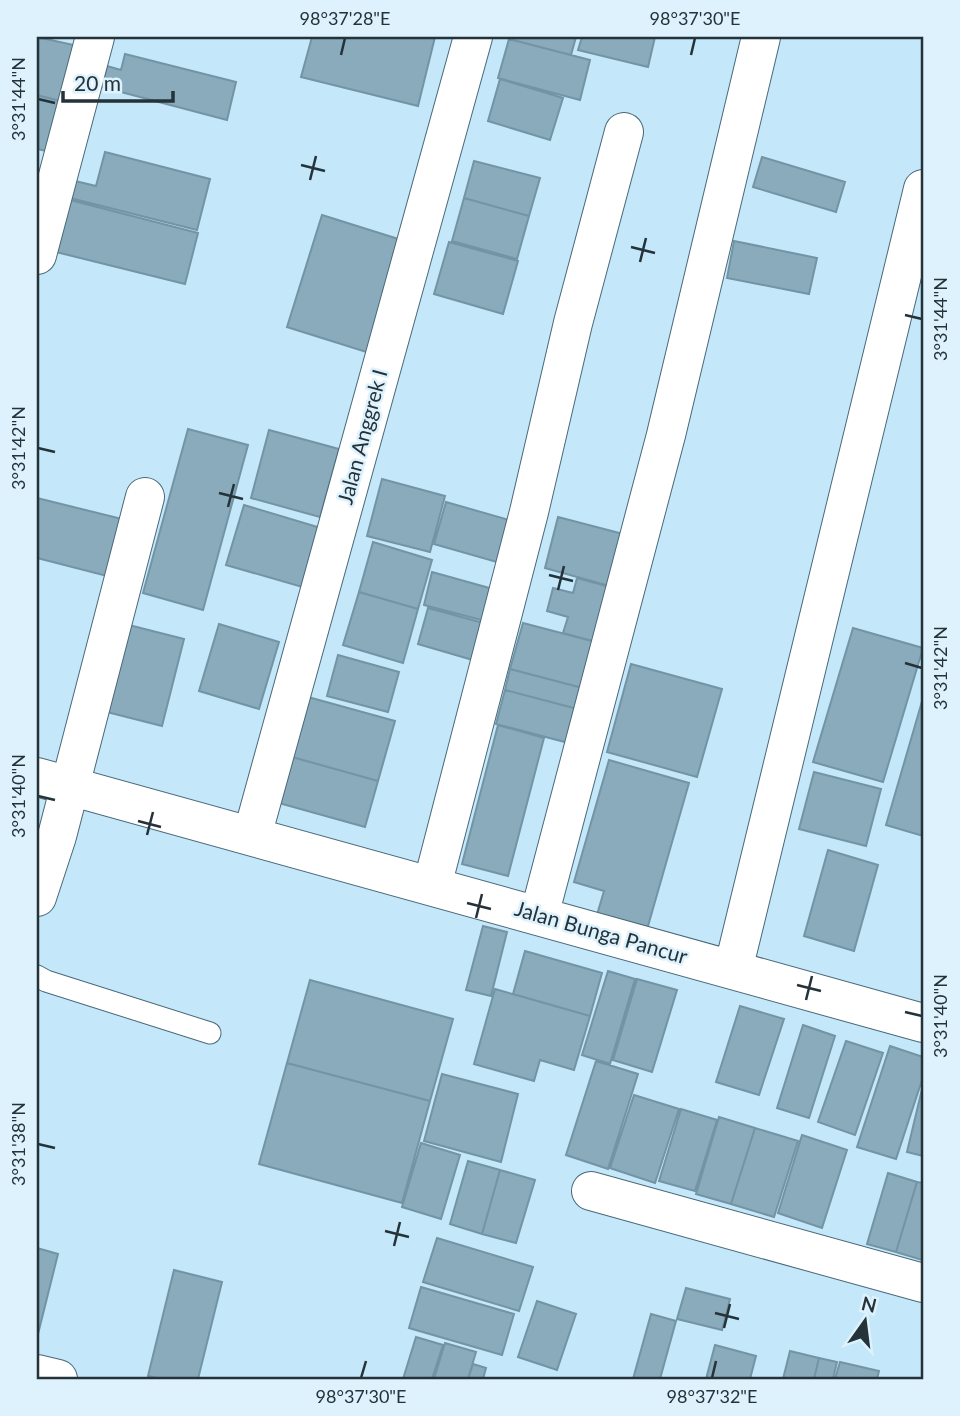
<svg xmlns="http://www.w3.org/2000/svg" width="960" height="1416" viewBox="0 0 960 1416" font-family="Lato,sans-serif">
	<style>
		.building { fill: #89abbc; stroke: #7394a5; stroke-width: 2 }
		.lines { fill: none; stroke-linecap: round; stroke-linejoin: round }
		.lane-casing { stroke: #496979; stroke-width: 23 }
		.street-casing { stroke: #496979; stroke-width: 40 }
		.lane { stroke: #fff; stroke-width: 21 }
		.street { stroke: #fff; stroke-width: 38 }
		.ticks { fill: none; stroke: #243239; stroke-width: 2.5 }
		.labels { text-anchor: middle; stroke-width: 5; stroke-linejoin: round; paint-order: stroke }
		.street-label { font-size: 21px; fill: #243239; stroke: #ddf2fd }
		.neatline { fill: none; stroke: #243239; stroke-width: 2.5 }
		.ticks-label { font-size: 18px; text-anchor: middle; fill: #243239 }
	</style>
	<rect width="100%" height="100%" fill="#c4e7f9"/>
	<!-- building -->
	<path class="building" d="M 37,37 L 78,46 L 64,102 L 37,95 Z
		M 312,37 L 435,37 L 418,106 L 301,77 Z
		M 509,37 L 576,37 L 571,55 L 509,39 Z
		M 582,37 L 655,37 L 648,67 L 578,50 Z
		M 509,39 L 590,60 L 580,100 L 498,78 Z
		M 125,54 L 236,82 L 227,120 L 102,87 L 107,66 L 121,70 Z
		M 500,79 L 563,98 L 550,140 L 488,121 Z
		M 37,95 L 64,102 L 51,152 L 37,149 Z
		M 105,152 L 210,179 L 197,230 L 70,198 L 75,181 L 96,186 Z
		M 762,157 L 845,182 L 836,212 L 753,187 Z
		M 474,161 L 540,178 L 529,216 L 464,198 Z
		M 464,198 L 529,216 L 517,259 L 452,241 Z
		M 70,200 L 198,233 L 185,284 L 56,252 Z
		M 322,215 L 411,243 L 376,355 L 287,327 Z
		M 734,241 L 817,258 L 809,294 L 727,278 Z
		M 449,242 L 518,261 L 503,314 L 434,294 Z
		M 188,429 L 248,445 L 203,610 L 143,593 Z
		M 269,430 L 339,449 L 320,517 L 251,498 Z
		M 382,479 L 445,496 L 430,552 L 367,536 Z
		M 37,498 L 130,521 L 115,578 L 37,558 Z
		M 446,502 L 523,524 L 511,566 L 434,544 Z
		M 244,505 L 324,529 L 306,588 L 226,565 Z
		M 558,517 L 627,535 L 613,587 L 545,568 Z
		M 373,542 L 432,560 L 418,609 L 359,592 Z
		M 432,572 L 493,589 L 485,621 L 424,605 Z
		M 577,578 L 621,590 L 607,645 L 563,633 L 568,617 L 547,611 L 553,588 L 573,593 Z
		M 359,592 L 418,609 L 403,663 L 343,645 Z
		M 428,608 L 487,624 L 476,661 L 418,644 Z
		M 121,623 L 184,639 L 162,726 L 99,710 Z
		M 523,623 L 607,645 L 594,691 L 510,669 Z
		M 219,624 L 279,642 L 259,709 L 199,691 Z
		M 853,628 L 923,648 L 883,782 L 813,762 Z
		M 338,655 L 399,672 L 388,712 L 327,696 Z
		M 631,664 L 722,689 L 697,777 L 607,752 Z
		M 510,669 L 594,691 L 589,712 L 505,690 Z
		M 505,690 L 589,712 L 580,746 L 496,724 Z
		M 308,697 L 395,721 L 378,781 L 292,757 Z
		M 923,698 L 923,836 L 886,825 Z
		M 498,725 L 544,738 L 508,876 L 462,864 Z
		M 292,757 L 378,781 L 365,827 L 279,803 Z
		M 609,760 L 689,783 L 646,933 L 596,918 L 604,891 L 574,882 Z
		M 814,772 L 881,789 L 866,846 L 799,829 Z
		M 828,850 L 878,865 L 854,951 L 804,936 Z
		M 483,926 L 507,932 L 491,996 L 466,990 Z
		M 525,951 L 602,973 L 590,1016 L 513,994 Z
		M 608,971 L 635,979 L 610,1064 L 582,1055 Z
		M 637,979 L 677,990 L 652,1072 L 613,1060 Z
		M 310,980 L 453,1019 L 430,1101 L 287,1063 Z
		M 495,989 L 590,1016 L 574,1070 L 540,1060 L 534,1081 L 474,1064 Z
		M 740,1006 L 784,1019 L 759,1095 L 716,1082 Z
		M 803,1025 L 835,1036 L 809,1118 L 777,1108 Z
		M 846,1041 L 883,1053 L 855,1135 L 818,1122 Z
		M 890,1046 L 923,1057 L 923,1077 L 896,1159 L 857,1147 Z
		M 596,1061 L 638,1074 L 608,1169 L 566,1155 Z
		M 287,1063 L 430,1101 L 402,1203 L 259,1164 Z
		M 442,1074 L 518,1094 L 501,1162 L 424,1141 Z
		M 923,1085 L 923,1156 L 907,1152 Z
		M 634,1095 L 679,1109 L 655,1183 L 610,1168 Z
		M 681,1109 L 717,1120 L 695,1191 L 659,1181 Z
		M 719,1117 L 755,1128 L 731,1204 L 696,1194 Z
		M 755,1128 L 798,1141 L 774,1217 L 731,1204 Z
		M 802,1135 L 847,1150 L 822,1228 L 778,1213 Z
		M 421,1143 L 460,1155 L 441,1219 L 402,1207 Z
		M 468,1161 L 500,1170 L 482,1234 L 450,1224 Z
		M 500,1170 L 535,1180 L 516,1243 L 482,1234 Z
		M 888,1173 L 917,1182 L 896,1252 L 867,1244 Z
		M 917,1182 L 923,1183 L 922,1260 L 896,1252 Z
		M 437,1238 L 533,1267 L 519,1311 L 423,1282 Z
		M 37,1248 L 58,1254 L 38,1334 L 37,1334 Z
		M 174,1270 L 222,1282 L 198,1379 L 161,1379 L 148,1376 Z
		M 421,1287 L 514,1314 L 502,1355 L 409,1328 Z
		M 686,1288 L 730,1299 L 722,1330 L 677,1319 Z
		M 537,1301 L 576,1314 L 557,1370 L 518,1357 Z
		M 651,1314 L 676,1321 L 660,1379 L 633,1379 Z
		M 416,1337 L 443,1345 L 432,1379 L 403,1379 Z
		M 445,1343 L 476,1352 L 468,1379 L 434,1379 Z
		M 715,1345 L 756,1356 L 750,1379 L 706,1379 Z
		M 790,1351 L 819,1358 L 814,1379 L 783,1379 Z
		M 819,1358 L 837,1362 L 833,1379 L 814,1379 Z
		M 840,1362 L 879,1371 L 877,1379 L 835,1379 Z
		M 473,1364 L 486,1368 L 483,1379 L 468,1379 Z"/>
	<g class="lines">
		<defs>
			<path id="lane" d="M 37,976 L 46,981 L 210,1033"/>
			<path id="street" d="M 37,255 L 95,37
				M 37,777 L 923,1023
				M 252,836 L 473,37
				M 432,886 L 529,512 L 573,323 L 624,132
				M 37,897 L 57,836 L 145,497
				M 539,916 L 666,435 L 761,37
				M 733,970 L 923,189
				M 591,1191 L 923,1283
				M 37,1374 L 58,1379"/>
		</defs>
		<!-- lane casing -->
		<use href="#lane" class="lane-casing"/>
		<!-- street casing -->
		<use href="#street" class="street-casing"/>
		<!-- lane -->
		<use href="#lane" class="lane"/>
		<!-- street -->
		<use href="#street" class="street"/>
	</g>
	<!-- ticks -->
	<path class="ticks" d="M 341,55 L 345,38M 691,55 L 695,38M 38,99 L 55,103M 301,165 L 325,171M 310,180 L 316,156M 631,247 L 655,253M 640,262 L 646,238M 905,315 L 922,319M 38,448 L 55,452M 219,493 L 243,499M 228,507 L 234,484M 549,575 L 573,581M 558,590 L 564,566M 905,663 L 922,668M 38,796 L 55,800M 138,821 L 161,827M 147,835 L 153,812M 467,903 L 491,909M 476,918 L 482,894M 797,985 L 821,991M 806,1000 L 812,976M 905,1012 L 922,1016M 38,1144 L 55,1148M 385,1231 L 409,1237M 394,1246 L 400,1222M 715,1313 L 739,1319M 724,1328 L 730,1304M 361,1378 L 366,1361M 712,1378 L 716,1361"/>
	<g class="labels">
		<!-- street labels -->
		<g class="street-label">
			<text transform="translate(363 437) rotate(-75)" y="7">Jalan Anggrek I</text>
			<text transform="translate(601 933) rotate(16)" y="7">Jalan Bunga Pancur</text>
		</g>
	</g>
	<!-- border -->
	<rect width="960" height="1416" fill="none" stroke="#ddf2fd" stroke-width="77"/>
	<!-- north arrow -->
	<g transform="translate(865 1321) rotate(14)" stroke="#ddf2fd" stroke-width="5" paint-order="stroke">
	<path d="M0-5L12 26L0 18L-12 26Z" fill="#243239"/>
	<text y="-10" font-size="19" font-weight="bold" text-anchor="middle" fill="#243239">N</text>
	</g>
	<!-- scale -->
	<path d="M63 91v10h110v-10" fill="none" stroke="#243239" stroke-width="3.5"/>
	<text x="74" y="91" font-size="21" fill="#243239" stroke="#ddf2fd" stroke-width="5" paint-order="stroke">20 m</text>
	<rect x="38" y="38" width="884" height="1340" class="neatline"/>
	<g class="ticks-label">
		<text x="345" y="25">98°37'28"E</text>
		<text x="695" y="25">98°37'30"E</text>
		<text transform="translate(19 99) rotate(-90)" y="6">3°31'44"N</text>
		<text transform="translate(941 319) rotate(-90)" y="6">3°31'44"N</text>
		<text transform="translate(19 448) rotate(-90)" y="6">3°31'42"N</text>
		<text transform="translate(941 668) rotate(-90)" y="6">3°31'42"N</text>
		<text transform="translate(19 796) rotate(-90)" y="6">3°31'40"N</text>
		<text transform="translate(941 1016) rotate(-90)" y="6">3°31'40"N</text>
		<text transform="translate(19 1144) rotate(-90)" y="6">3°31'38"N</text>
		<text x="361" y="1403">98°37'30"E</text>
		<text x="712" y="1403">98°37'32"E</text>
	</g>
</svg>
